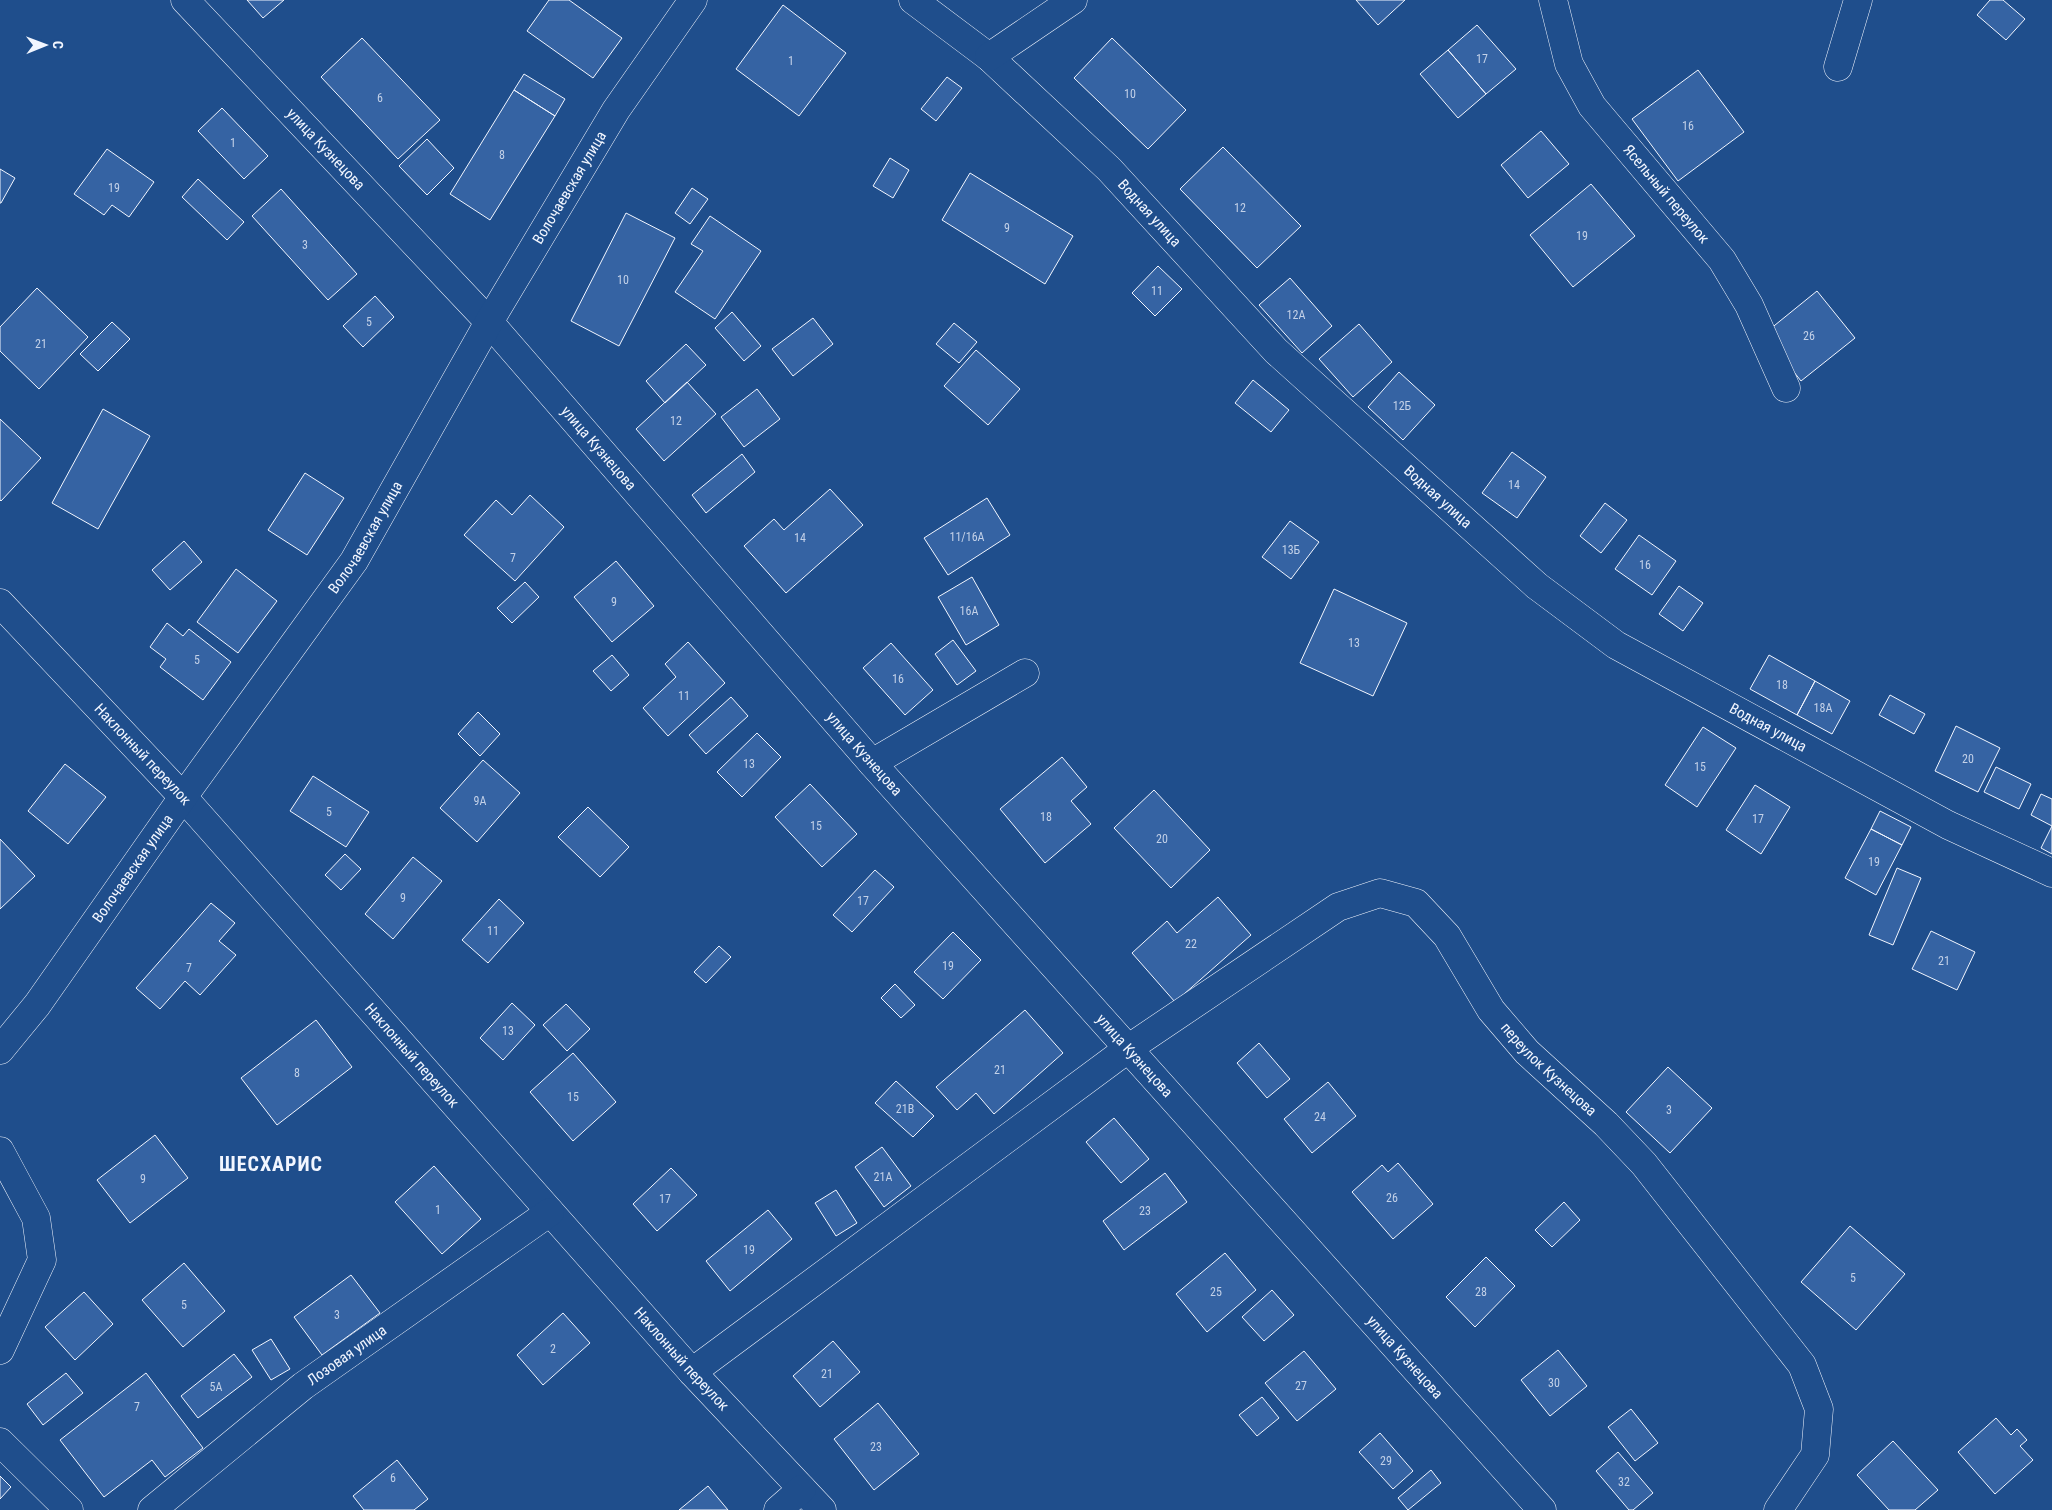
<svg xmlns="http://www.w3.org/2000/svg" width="2052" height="1510" viewBox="0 0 2052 1510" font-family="'Roboto Condensed',sans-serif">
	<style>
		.building { fill: #3563a3; stroke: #f2f6ff }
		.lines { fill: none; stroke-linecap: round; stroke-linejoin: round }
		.minor-casing { stroke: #f2f6ff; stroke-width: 29 }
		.minor { stroke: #1f4e8c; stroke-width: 28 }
		.labels { text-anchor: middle; stroke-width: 4; stroke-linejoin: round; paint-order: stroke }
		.number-label { font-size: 12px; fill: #c3d1e8 }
		.street-label { font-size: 15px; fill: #f2f6ff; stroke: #1f4e8c }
		.district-label { font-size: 20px; font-weight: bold; letter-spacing: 1px; fill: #f2f6ff; stroke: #1f4e8c }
	</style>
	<rect width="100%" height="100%" fill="#1f4e8c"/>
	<!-- building -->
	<path class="building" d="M 247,0 L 284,0 L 263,18 Z
		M 549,0 L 569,0 L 622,38 L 593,78 L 527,31 Z
		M 1356,0 L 1405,0 L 1378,25 Z
		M 1990,0 L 2003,0 L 2025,19 L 2006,40 L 1977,15 Z
		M 783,5 L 846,53 L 799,116 L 736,69 Z
		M 1477,25 L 1516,69 L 1486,94 L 1448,50 Z
		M 362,38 L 440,120 L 398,159 L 321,77 Z
		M 1112,38 L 1186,110 L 1148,149 L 1074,78 Z
		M 1448,50 L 1486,94 L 1458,118 L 1420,74 Z
		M 1698,70 L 1744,132 L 1678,181 L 1632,119 Z
		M 524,74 L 565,99 L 555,116 L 514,90 Z
		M 947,77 L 962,88 L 936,121 L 921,109 Z
		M 514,90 L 555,116 L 490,220 L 450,194 Z
		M 222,108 L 268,156 L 244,179 L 198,131 Z
		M 1541,131 L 1569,164 L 1528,198 L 1501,165 Z
		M 427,139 L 454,168 L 427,195 L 399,166 Z
		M 1223,147 L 1301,226 L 1257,268 L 1180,189 Z
		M 107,149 L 154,182 L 129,217 L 112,205 L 104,215 L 74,194 Z
		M 890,158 L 909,170 L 893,198 L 873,186 Z
		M 0,169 L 15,178 L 1,203 L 0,203 Z
		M 970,173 L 1073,236 L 1045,284 L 942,220 Z
		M 198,179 L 244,222 L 227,240 L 182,197 Z
		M 1591,184 L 1635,236 L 1573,287 L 1530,235 Z
		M 692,188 L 708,199 L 690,224 L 675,213 Z
		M 281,189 L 357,274 L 328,300 L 252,216 Z
		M 626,213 L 675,238 L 619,346 L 571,321 Z
		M 710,216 L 761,251 L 715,319 L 675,292 L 703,251 L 691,244 Z
		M 1158,266 L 1182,289 L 1155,316 L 1132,293 Z
		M 1290,278 L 1332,326 L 1302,353 L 1259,305 Z
		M 37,288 L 88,337 L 39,389 L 0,351 L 0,327 Z
		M 1817,291 L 1855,338 L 1801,381 L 1764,334 Z
		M 375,296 L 394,317 L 363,347 L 343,326 Z
		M 732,312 L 761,346 L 744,361 L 715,328 Z
		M 813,318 L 833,344 L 793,376 L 772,349 Z
		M 112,322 L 130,339 L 98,371 L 80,354 Z
		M 954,323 L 977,342 L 959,363 L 936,344 Z
		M 1359,324 L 1392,362 L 1353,397 L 1319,359 Z
		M 686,344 L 706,365 L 665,403 L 646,381 Z
		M 976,350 L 1020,389 L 988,425 L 944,386 Z
		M 1399,372 L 1435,405 L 1403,440 L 1368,407 Z
		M 1253,380 L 1289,410 L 1271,432 L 1235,403 Z
		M 687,382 L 716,414 L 664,461 L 636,429 Z
		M 757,389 L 780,419 L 744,447 L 721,417 Z
		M 103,409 L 150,436 L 98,529 L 52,503 Z
		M 0,419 L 41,458 L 1,501 L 0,500 Z
		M 1512,452 L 1546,477 L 1517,518 L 1482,493 Z
		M 742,454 L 755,472 L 706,513 L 692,495 Z
		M 305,473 L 344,498 L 307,555 L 268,530 Z
		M 830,489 L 863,525 L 786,593 L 744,546 L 774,519 L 784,530 Z
		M 530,495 L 564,527 L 515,581 L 464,535 L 496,500 L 512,515 Z
		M 987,498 L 1010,535 L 948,575 L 924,538 Z
		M 1605,503 L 1627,520 L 1601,553 L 1580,536 Z
		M 1290,521 L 1319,542 L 1291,579 L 1262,557 Z
		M 1639,535 L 1676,561 L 1652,595 L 1615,569 Z
		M 184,541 L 202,562 L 170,590 L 152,570 Z
		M 616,561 L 654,606 L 612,642 L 574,597 Z
		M 236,569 L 277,601 L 238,653 L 197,622 Z
		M 972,577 L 999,625 L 966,645 L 938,597 Z
		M 525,582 L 539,597 L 512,623 L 497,608 Z
		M 1679,586 L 1703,603 L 1683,631 L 1659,614 Z
		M 1334,589 L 1407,623 L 1373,696 L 1300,663 Z
		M 167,623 L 183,636 L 189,629 L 231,662 L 203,700 L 160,667 L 166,659 L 150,647 Z
		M 953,640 L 976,671 L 957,685 L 935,654 Z
		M 688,642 L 725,683 L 668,736 L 643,708 L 676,677 L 665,664 Z
		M 891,643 L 933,690 L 905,715 L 863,668 Z
		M 612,655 L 629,675 L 611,691 L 593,671 Z
		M 1769,655 L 1815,681 L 1797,715 L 1750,689 Z
		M 1815,681 L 1850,701 L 1832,734 L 1797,715 Z
		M 1890,695 L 1925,714 L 1914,734 L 1879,715 Z
		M 731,697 L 748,716 L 706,754 L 689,735 Z
		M 478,712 L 500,734 L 480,756 L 458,734 Z
		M 1956,726 L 2000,748 L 1978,792 L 1935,771 Z
		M 1703,727 L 1736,748 L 1697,807 L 1665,785 Z
		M 757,733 L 781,757 L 742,797 L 717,772 Z
		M 1062,757 L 1087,787 L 1071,801 L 1091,824 L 1045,863 L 1000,809 Z
		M 483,760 L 520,793 L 477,842 L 440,808 Z
		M 65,764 L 106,797 L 68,844 L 28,811 Z
		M 1996,767 L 2031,784 L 2019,809 L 1984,792 Z
		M 313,776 L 369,812 L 346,847 L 290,811 Z
		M 810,784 L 857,834 L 822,867 L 775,817 Z
		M 1755,785 L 1790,807 L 1761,854 L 1726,830 Z
		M 1154,790 L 1210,850 L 1171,888 L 1114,828 Z
		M 2041,794 L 2052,799 L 2052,826 L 2031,815 Z
		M 588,807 L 629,847 L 600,877 L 558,837 Z
		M 1880,811 L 1911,827 L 1902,845 L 1871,829 Z
		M 2052,826 L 2052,854 L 2041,848 Z
		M 1871,829 L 1902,845 L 1876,895 L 1845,878 Z
		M 0,839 L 35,876 L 0,909 Z
		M 345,854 L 361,869 L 341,890 L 325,875 Z
		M 413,857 L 442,881 L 393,939 L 365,914 Z
		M 1897,868 L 1921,878 L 1893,945 L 1869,935 Z
		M 875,870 L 894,887 L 852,932 L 833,915 Z
		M 1218,897 L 1251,935 L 1175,1002 L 1132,953 L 1167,921 L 1177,933 Z
		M 499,899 L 524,923 L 488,963 L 462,940 Z
		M 211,903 L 235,923 L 219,941 L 236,955 L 200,995 L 185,981 L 160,1009 L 136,988 Z
		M 1931,931 L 1975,952 L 1957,990 L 1912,969 Z
		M 953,932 L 981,960 L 943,999 L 914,972 Z
		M 719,946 L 731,957 L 706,983 L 694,972 Z
		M 895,984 L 915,1005 L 901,1018 L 881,998 Z
		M 512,1003 L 535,1025 L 503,1060 L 480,1038 Z
		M 566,1004 L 590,1029 L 567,1051 L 543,1025 Z
		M 1025,1010 L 1063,1053 L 994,1114 L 976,1093 L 957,1110 L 936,1087 Z
		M 316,1020 L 352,1067 L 277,1125 L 241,1078 Z
		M 1259,1043 L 1290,1079 L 1267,1098 L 1237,1063 Z
		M 573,1053 L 616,1102 L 573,1141 L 530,1092 Z
		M 1668,1067 L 1712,1108 L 1670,1153 L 1626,1112 Z
		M 896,1081 L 934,1116 L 913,1137 L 875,1103 Z
		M 1328,1082 L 1356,1116 L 1312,1153 L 1284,1119 Z
		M 1114,1118 L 1149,1159 L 1121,1183 L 1086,1142 Z
		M 155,1135 L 188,1178 L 130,1223 L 97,1180 Z
		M 882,1147 L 911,1186 L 884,1207 L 855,1167 Z
		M 1398,1163 L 1433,1204 L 1393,1239 L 1352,1192 L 1382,1165 L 1388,1172 Z
		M 434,1166 L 481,1219 L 442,1254 L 395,1202 Z
		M 671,1168 L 697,1195 L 657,1231 L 633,1204 Z
		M 1165,1173 L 1187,1202 L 1124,1250 L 1103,1221 Z
		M 836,1190 L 857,1223 L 836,1236 L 815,1203 Z
		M 1564,1202 L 1580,1220 L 1552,1247 L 1535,1230 Z
		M 768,1210 L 792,1239 L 730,1291 L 706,1261 Z
		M 1850,1226 L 1905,1274 L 1856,1330 L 1801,1282 Z
		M 1225,1253 L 1256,1290 L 1207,1332 L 1176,1294 Z
		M 1486,1257 L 1515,1286 L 1475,1327 L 1446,1297 Z
		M 184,1263 L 225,1311 L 183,1347 L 142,1300 Z
		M 351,1275 L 380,1313 L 322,1355 L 294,1317 Z
		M 1272,1290 L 1294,1315 L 1264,1341 L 1242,1317 Z
		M 84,1292 L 113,1324 L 75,1360 L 45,1327 Z
		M 563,1313 L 590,1343 L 543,1385 L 517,1355 Z
		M 271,1339 L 290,1369 L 271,1380 L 252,1350 Z
		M 833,1341 L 860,1372 L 820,1407 L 793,1376 Z
		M 1558,1350 L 1587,1386 L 1550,1416 L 1521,1380 Z
		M 1304,1351 L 1336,1389 L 1297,1421 L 1265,1383 Z
		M 234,1354 L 252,1377 L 198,1418 L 181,1396 Z
		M 66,1373 L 83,1393 L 43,1425 L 27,1404 Z
		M 146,1373 L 203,1448 L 165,1477 L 152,1460 L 104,1497 L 60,1440 Z
		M 1262,1397 L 1279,1418 L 1257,1436 L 1239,1415 Z
		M 878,1403 L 919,1454 L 874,1490 L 834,1439 Z
		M 1631,1409 L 1658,1443 L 1635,1461 L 1608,1427 Z
		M 1996,1418 L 2011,1435 L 2017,1429 L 2027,1440 L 2020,1446 L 2033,1460 L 1995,1494 L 1958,1452 Z
		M 1380,1433 L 1413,1471 L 1393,1489 L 1359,1452 Z
		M 1893,1441 L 1938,1490 L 1915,1510 L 1889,1510 L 1857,1475 Z
		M 1618,1452 L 1653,1493 L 1633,1510 L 1629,1510 L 1596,1471 Z
		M 397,1460 L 428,1499 L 414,1510 L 364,1510 L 353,1496 Z
		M 1431,1470 L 1441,1483 L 1408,1510 L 1398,1498 Z
		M 0,1476 L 11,1487 L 0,1499 Z
		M 708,1486 L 728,1510 L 679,1510 Z"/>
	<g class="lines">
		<defs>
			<g id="minor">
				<path id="s1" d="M 185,0 L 489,322 L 872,763 L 1542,1510"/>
				<path id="s2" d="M 913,0 L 989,57 L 1109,169 L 1276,351 L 1537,586 L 1616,645 L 1948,825 L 2052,873"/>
				<path id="s3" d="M 1553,0 L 1569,64 L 1592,106 L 1722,260 L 1749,305 L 1786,388"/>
				<path d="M 989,57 L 1073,0"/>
				<path d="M 1838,67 L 1858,0"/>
				<path id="s4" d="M 0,603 L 183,797 L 692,1372 L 822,1510"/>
				<path d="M 872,763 L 1025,673"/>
				<path id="s5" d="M 0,1050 L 37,1005 L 183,797 L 354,561 L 489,322 L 616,110 L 693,0"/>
				<path d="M 0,1151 L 36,1218 L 42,1260 L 0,1350"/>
				<path id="s6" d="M 692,1372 L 1129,1048 L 1338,907 L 1380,893 L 1416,903 L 1447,936 L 1491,1010 L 1527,1052 L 1606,1124 L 1644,1164 L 1802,1365 L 1819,1409 L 1815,1455 L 1778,1510"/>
				<path d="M 0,1442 L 69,1510"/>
				<path id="s7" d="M 152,1510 L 303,1386 L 550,1212"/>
				<path d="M 778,1510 L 802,1489"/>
			</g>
		</defs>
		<!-- minor casing -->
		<use href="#minor" class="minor-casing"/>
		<!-- minor -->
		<use href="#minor" class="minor"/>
	</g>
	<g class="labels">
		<!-- number labels -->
		<g class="number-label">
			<text x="1482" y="63">17</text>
			<text x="791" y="65">1</text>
			<text x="1130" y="98">10</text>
			<text x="380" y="102">6</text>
			<text x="1688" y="130">16</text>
			<text x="233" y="147">1</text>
			<text x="502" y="159">8</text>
			<text x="114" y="192">19</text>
			<text x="1240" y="212">12</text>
			<text x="1007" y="232">9</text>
			<text x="1582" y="240">19</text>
			<text x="305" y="249">3</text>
			<text x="623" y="284">10</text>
			<text x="1157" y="295">11</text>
			<text x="1296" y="319">12А</text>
			<text x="369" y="326">5</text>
			<text x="1809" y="340">26</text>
			<text x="41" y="348">21</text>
			<text x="1402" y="410">12Б</text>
			<text x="676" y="425">12</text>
			<text x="1514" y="489">14</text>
			<text x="967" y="541">11/16А</text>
			<text x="800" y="542">14</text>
			<text x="1291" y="554">13Б</text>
			<text x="513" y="562">7</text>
			<text x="1645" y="569">16</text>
			<text x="614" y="606">9</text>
			<text x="969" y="615">16А</text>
			<text x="1354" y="647">13</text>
			<text x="197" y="664">5</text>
			<text x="898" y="683">16</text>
			<text x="1782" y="689">18</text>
			<text x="684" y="700">11</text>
			<text x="1823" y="712">18А</text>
			<text x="1968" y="763">20</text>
			<text x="749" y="768">13</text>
			<text x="1700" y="771">15</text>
			<text x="480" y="805">9А</text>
			<text x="329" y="816">5</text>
			<text x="1046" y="821">18</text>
			<text x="1758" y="823">17</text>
			<text x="816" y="830">15</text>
			<text x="1162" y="843">20</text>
			<text x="1874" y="866">19</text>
			<text x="403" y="902">9</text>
			<text x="863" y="905">17</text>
			<text x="493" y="935">11</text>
			<text x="1191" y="948">22</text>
			<text x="1944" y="965">21</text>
			<text x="948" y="970">19</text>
			<text x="189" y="972">7</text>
			<text x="508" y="1035">13</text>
			<text x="1000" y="1074">21</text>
			<text x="297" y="1077">8</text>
			<text x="573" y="1101">15</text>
			<text x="905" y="1113">21В</text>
			<text x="1669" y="1114">3</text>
			<text x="1320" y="1121">24</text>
			<text x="883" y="1181">21А</text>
			<text x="143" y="1183">9</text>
			<text x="1392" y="1202">26</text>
			<text x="665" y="1203">17</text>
			<text x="438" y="1214">1</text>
			<text x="1145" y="1215">23</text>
			<text x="749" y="1254">19</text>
			<text x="1853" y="1282">5</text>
			<text x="1216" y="1296">25</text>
			<text x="1481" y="1296">28</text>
			<text x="184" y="1309">5</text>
			<text x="337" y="1319">3</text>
			<text x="553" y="1353">2</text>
			<text x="827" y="1378">21</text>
			<text x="1554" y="1387">30</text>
			<text x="1301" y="1390">27</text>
			<text x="216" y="1391">5А</text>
			<text x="137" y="1411">7</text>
			<text x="876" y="1451">23</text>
			<text x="1386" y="1465">29</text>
			<text x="393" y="1482">6</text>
			<text x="1624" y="1486">32</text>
		</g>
		<!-- street labels -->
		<g class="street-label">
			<text dy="5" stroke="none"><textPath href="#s1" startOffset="205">улица Кузнецова</textPath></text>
			<text dy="5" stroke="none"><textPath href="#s5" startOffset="1035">Волочаевская улица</textPath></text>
			<text dy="5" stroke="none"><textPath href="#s3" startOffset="229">Ясельный переулок</textPath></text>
			<text dy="5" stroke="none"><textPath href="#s2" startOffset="319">Водная улица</textPath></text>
			<text dy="5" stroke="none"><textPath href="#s1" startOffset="610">улица Кузнецова</textPath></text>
			<text dy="5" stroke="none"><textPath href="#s2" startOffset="724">Водная улица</textPath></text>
			<text dy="5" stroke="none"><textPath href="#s5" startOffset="630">Волочаевская улица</textPath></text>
			<text dy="5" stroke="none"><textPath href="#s2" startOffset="1129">Водная улица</textPath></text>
			<text dy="5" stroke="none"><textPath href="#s4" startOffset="208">Наклонный переулок</textPath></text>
			<text dy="5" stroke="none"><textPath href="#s1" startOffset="1015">улица Кузнецова</textPath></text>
			<text dy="5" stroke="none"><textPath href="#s5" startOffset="225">Волочаевская улица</textPath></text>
			<text dy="5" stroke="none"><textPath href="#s1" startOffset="1420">улица Кузнецова</textPath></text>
			<text dy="5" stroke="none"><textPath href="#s4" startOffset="612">Наклонный переулок</textPath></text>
			<text dy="5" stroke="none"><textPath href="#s6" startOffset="1092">переулок Кузнецова</textPath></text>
			<text dy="5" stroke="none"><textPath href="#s7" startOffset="249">Лозовая улица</textPath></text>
			<text dy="5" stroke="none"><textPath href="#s1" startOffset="1825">улица Кузнецова</textPath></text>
			<text dy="5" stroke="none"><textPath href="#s4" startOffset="1018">Наклонный переулок</textPath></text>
		</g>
		<!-- district labels -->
		<g class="district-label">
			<text x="271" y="1171">ШЕСХАРИС</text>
		</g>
	</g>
	<!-- north arrow -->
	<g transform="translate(45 45) rotate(89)" stroke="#1f4e8c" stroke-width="4" paint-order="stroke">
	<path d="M0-4L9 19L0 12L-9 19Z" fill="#f2f6ff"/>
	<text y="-8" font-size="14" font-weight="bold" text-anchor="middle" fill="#f2f6ff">С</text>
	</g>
</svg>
